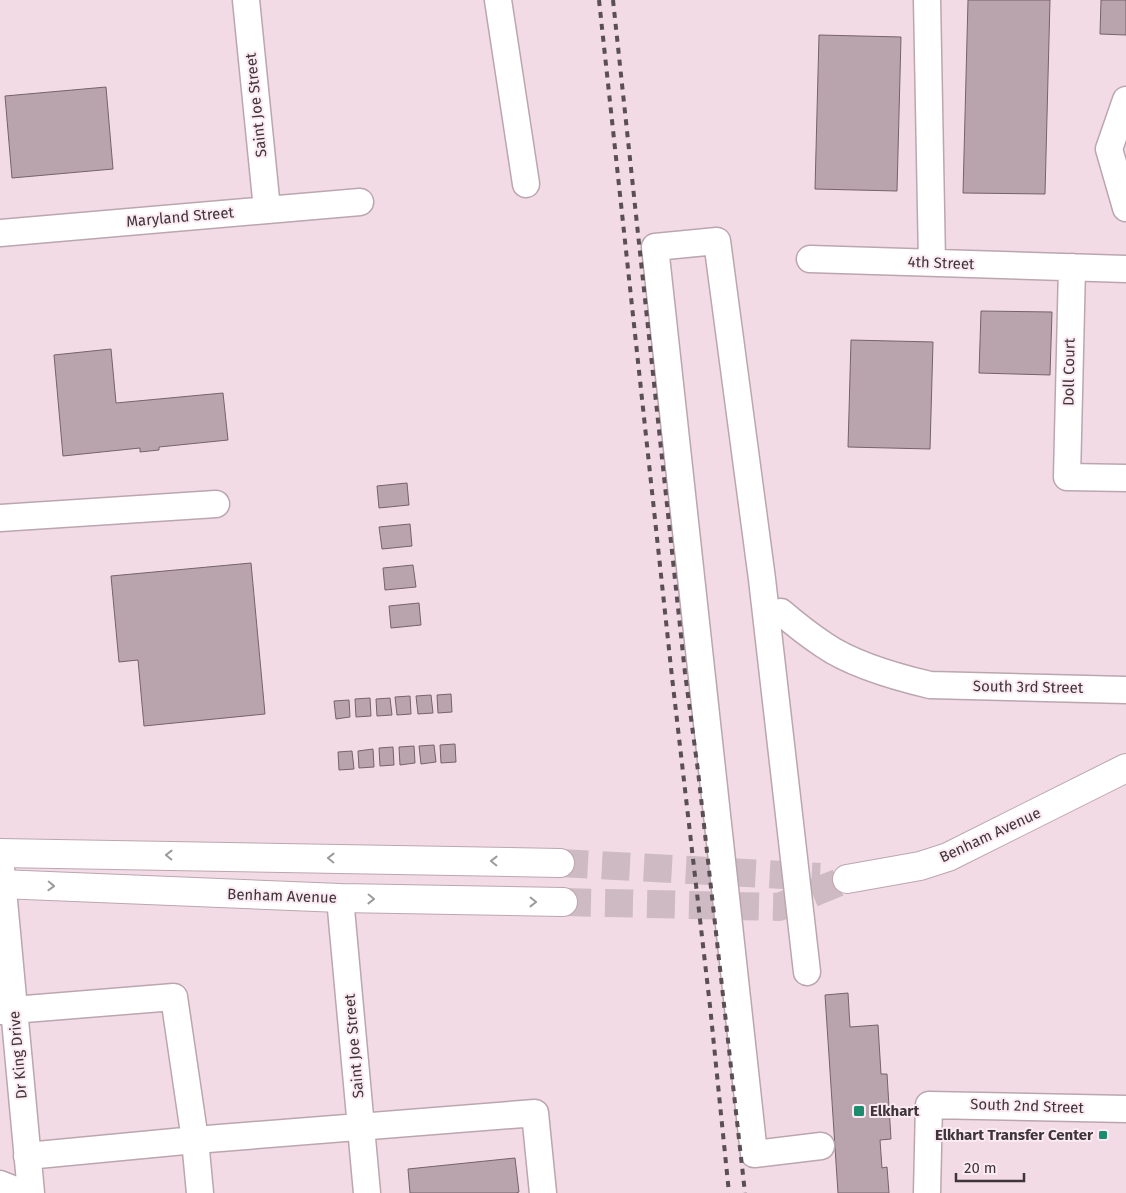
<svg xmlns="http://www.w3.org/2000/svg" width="1126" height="1193" viewBox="0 0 1126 1193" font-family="'Fira Sans',sans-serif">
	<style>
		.building { fill: #b9a3ad; stroke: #76626b }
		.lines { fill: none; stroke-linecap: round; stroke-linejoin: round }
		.major-tunnel { stroke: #cebac3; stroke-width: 28; stroke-dasharray: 28 14; stroke-linecap: butt }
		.minor-casing { stroke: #bba6af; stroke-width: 29 }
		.major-casing { stroke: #bba6af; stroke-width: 30 }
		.minor { stroke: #fff; stroke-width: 26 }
		.major { stroke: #fff; stroke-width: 28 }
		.rail { stroke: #5a4f54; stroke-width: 4; stroke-dasharray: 6 6; stroke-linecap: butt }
		.oneway { stroke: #9e9a9c }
		.poi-dot { fill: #1b8c6d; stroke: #fceaf2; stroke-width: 2 }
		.labels { text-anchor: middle; stroke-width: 4; stroke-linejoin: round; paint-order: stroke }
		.street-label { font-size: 15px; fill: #3e3539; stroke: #fceaf2 }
		.poi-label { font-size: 15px; font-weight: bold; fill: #3e3539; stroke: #fceaf2; text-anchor: start }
	</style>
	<rect width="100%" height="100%" fill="#f2dbe5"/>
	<!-- building -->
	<path class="building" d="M 968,0 L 1050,0 L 1045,194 L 963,193 Z
		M 1101,0 L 1126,0 L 1126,35 L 1100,34 Z
		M 819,35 L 901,37 L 897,191 L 815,189 Z
		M 106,87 L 113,169 L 12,178 L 5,96 Z
		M 981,311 L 1052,312 L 1050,375 L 979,373 Z
		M 851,340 L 933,342 L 930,449 L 848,447 Z
		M 111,349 L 116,403 L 223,393 L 228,440 L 159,447 L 159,450 L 140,452 L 140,448 L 63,456 L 54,355 Z
		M 407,483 L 409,505 L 379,508 L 377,486 Z
		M 410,524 L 412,546 L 382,549 L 379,527 Z
		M 251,563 L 265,714 L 144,726 L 138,660 L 119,662 L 111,576 Z
		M 413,565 L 416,587 L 385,590 L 383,568 Z
		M 419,603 L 421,625 L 391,628 L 389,606 Z
		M 451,694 L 452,712 L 438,713 L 437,695 Z
		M 431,695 L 433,713 L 418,714 L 416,696 Z
		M 410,696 L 411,714 L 397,715 L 395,697 Z
		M 370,698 L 371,716 L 356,717 L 355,699 Z
		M 390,698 L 392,715 L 377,716 L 376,699 Z
		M 349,700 L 350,717 L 336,719 L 334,701 Z
		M 455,744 L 456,762 L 441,763 L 440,745 Z
		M 434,745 L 436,762 L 421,764 L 419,746 Z
		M 414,746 L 415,763 L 400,765 L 399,747 Z
		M 393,747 L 394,765 L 380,766 L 379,748 Z
		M 373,749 L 374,767 L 359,768 L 358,751 Z
		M 352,751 L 354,769 L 339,770 L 338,752 Z
		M 848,993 L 850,1027 L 878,1025 L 881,1074 L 887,1074 L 891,1139 L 880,1140 L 882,1168 L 887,1167 L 889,1193 L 838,1193 L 825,995 Z
		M 515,1158 L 519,1192 L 516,1193 L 410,1193 L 408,1169 Z"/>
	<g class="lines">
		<!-- major-tunnel -->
		<path class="major-tunnel" d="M 560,863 L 820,877
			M 563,902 L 779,907 L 847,879"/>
		<defs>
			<path id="minor" d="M 246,0 L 267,209
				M 498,0 L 526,184
				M 927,0 L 932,262
				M 1126,100 L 1109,149 L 1126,208
				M 0,233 L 360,202
				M 810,259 L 1126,269
				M 1072,267 L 1067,477 L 1126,478
				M 0,518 L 216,504
				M 781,612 C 795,624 809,635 824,645 C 853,665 896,677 930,685 L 1126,690
				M 0,857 L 31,1193
				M 340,898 L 367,1193
				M 807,972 L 762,579 L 717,241 L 655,247 L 754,1154 L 821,1146
				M 0,1011 L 174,997 L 195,1140 L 200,1193
				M 27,1156 L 195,1140 L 535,1113 L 543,1193
				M 0,1184 L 23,1193
				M 927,1193 L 929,1105 L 1126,1109"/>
			<path id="major" d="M 0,853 L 560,863
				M 847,879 L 920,866 L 948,857 L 1126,768
				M 0,884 L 340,898 L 563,902"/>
		</defs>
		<!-- minor casing -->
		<use href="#minor" class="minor-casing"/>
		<!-- major casing -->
		<use href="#major" class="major-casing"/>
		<!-- minor -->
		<use href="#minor" class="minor"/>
		<!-- major -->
		<use href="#major" class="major"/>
		<!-- rail -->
		<path class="rail" d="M 599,0 L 672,677 L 710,1006 L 729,1193
			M 613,0 L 685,673 L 698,771 L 745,1193"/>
	</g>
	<!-- one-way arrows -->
	<defs><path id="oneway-chevron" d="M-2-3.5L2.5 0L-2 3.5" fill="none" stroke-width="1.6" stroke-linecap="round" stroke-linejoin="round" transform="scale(1.25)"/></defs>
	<g class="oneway">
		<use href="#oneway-chevron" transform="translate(169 855) rotate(-179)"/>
		<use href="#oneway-chevron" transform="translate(331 858) rotate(-179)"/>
		<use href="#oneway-chevron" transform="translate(494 861) rotate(-179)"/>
		<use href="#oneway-chevron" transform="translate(51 886) rotate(2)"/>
		<use href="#oneway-chevron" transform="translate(371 899) rotate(1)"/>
		<use href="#oneway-chevron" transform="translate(533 902) rotate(1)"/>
	</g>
	<!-- markers -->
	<g class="poi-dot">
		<rect x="853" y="1105" width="12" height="12" rx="2.5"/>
		<rect x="1098" y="1130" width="10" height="10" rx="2.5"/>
	</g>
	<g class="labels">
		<!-- street labels -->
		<g class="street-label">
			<text transform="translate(256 105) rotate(-96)" y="5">Saint Joe Street</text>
			<text transform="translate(180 217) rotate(-5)" y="5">Maryland Street</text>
			<text transform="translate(941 263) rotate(2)" y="5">4th Street</text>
			<text transform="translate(1069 372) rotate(-89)" y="5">Doll Court</text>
			<text transform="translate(1028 687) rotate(1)" y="5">South 3rd Street</text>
			<text transform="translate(990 835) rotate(-25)" y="5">Benham Avenue</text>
			<text transform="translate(282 896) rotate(2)" y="5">Benham Avenue</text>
			<text transform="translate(354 1046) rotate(-95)" y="5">Saint Joe Street</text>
			<text transform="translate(18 1055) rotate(-95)" y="5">Dr King Drive</text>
			<text transform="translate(1027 1106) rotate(2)" y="5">South 2nd Street</text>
		</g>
		<!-- poi labels -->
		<g class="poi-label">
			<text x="870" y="1116">Elkhart</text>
			<text x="1093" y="1140" text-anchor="end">Elkhart Transfer Center</text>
		</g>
	</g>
	<!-- scale -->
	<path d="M956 1173v8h68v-8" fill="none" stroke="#3e3539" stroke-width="2.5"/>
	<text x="964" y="1173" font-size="15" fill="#3e3539" stroke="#fceaf2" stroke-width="4" paint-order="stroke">20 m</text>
</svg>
